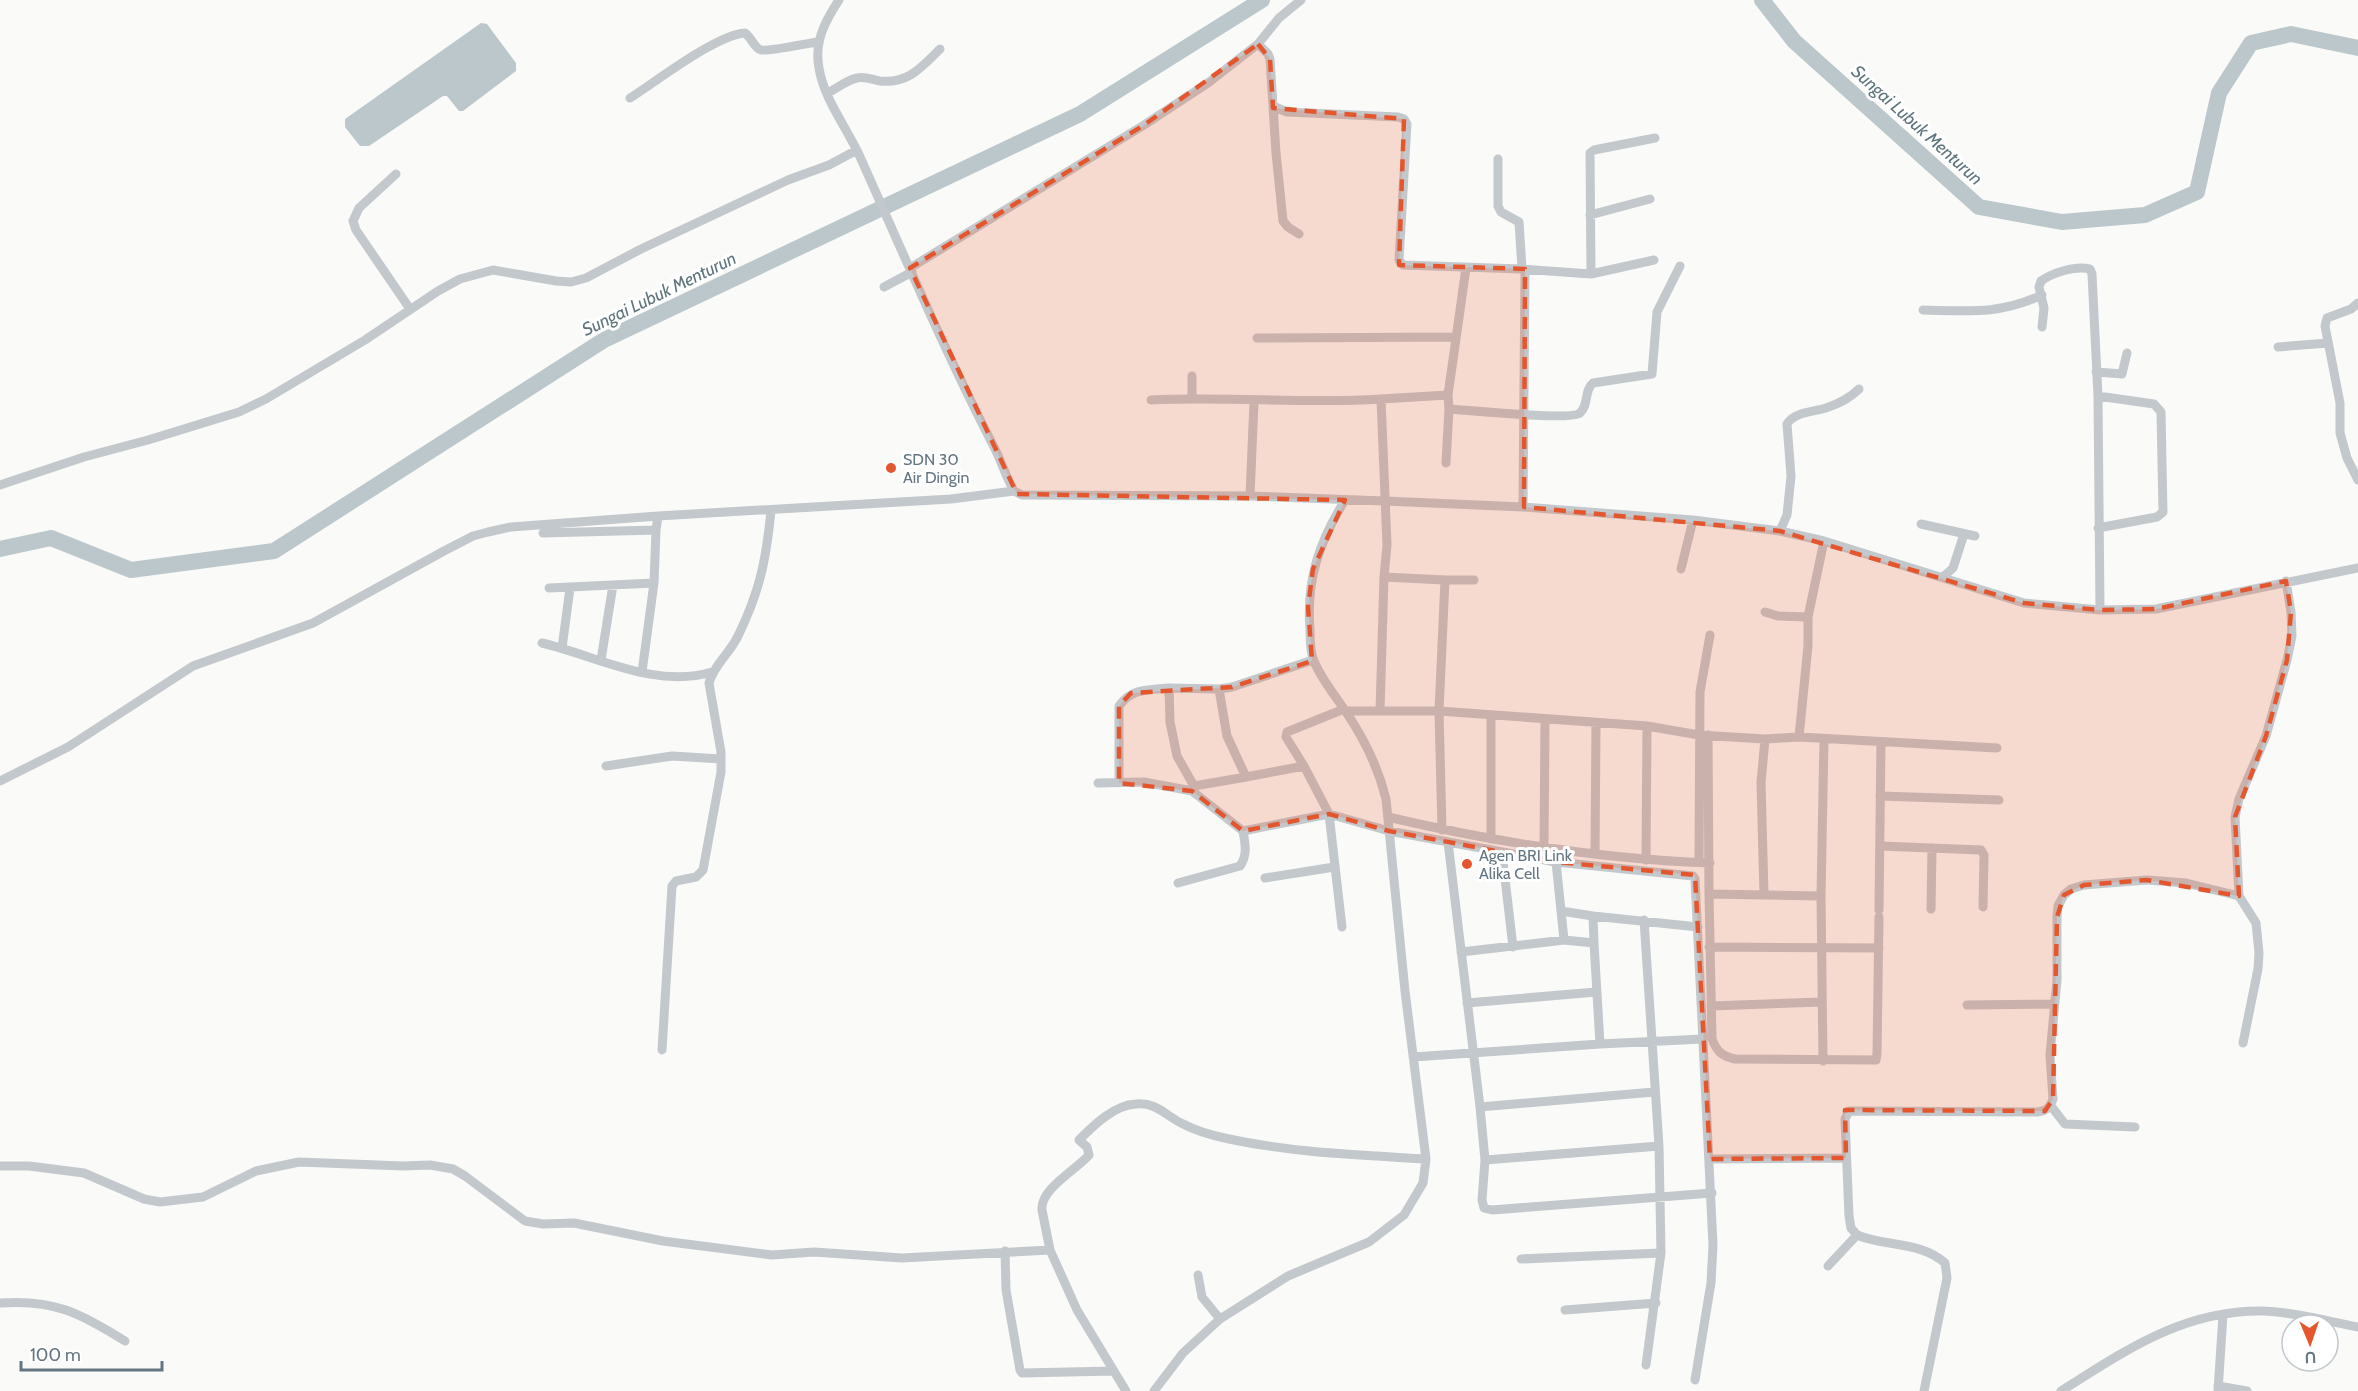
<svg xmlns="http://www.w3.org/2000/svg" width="2358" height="1391" viewBox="0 0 2358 1391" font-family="Cabin,sans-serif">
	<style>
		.water { fill: #bbc7cb }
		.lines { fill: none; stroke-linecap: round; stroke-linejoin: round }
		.river { stroke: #bbc7cb; stroke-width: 16 }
		.minor { stroke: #c3c8cc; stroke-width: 9 }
		.marked { fill: #e4572e; fill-opacity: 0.2; stroke: #e4572e; stroke-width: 4.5; stroke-dasharray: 12 8; stroke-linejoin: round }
		.poi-dot { fill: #e4572e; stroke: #fff; stroke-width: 2 }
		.labels { text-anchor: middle; stroke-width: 6; stroke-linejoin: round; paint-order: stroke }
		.poi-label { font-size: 16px; fill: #657683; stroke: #fff; text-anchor: start }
		.water-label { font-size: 18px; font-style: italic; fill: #60757c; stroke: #fff }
	</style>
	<rect width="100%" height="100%" fill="#fafaf8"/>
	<!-- water -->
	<path class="water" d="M 481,23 L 487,24 L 516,63 L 516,71 L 463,111 L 459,111 L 447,96 L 443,96 L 369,146 L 360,146 L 345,127 L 345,119 Z"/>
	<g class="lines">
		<!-- river -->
		<path class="river" d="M 1762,0 L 1794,41 L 1979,207 L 2062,222 L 2145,215 L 2197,192 L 2219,93 L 2251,43 L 2291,34 L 2358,48
			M 0,549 L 51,538 L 131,570 L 274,551 L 604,340 L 1080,114 L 1262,0"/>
		<!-- minor -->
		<path class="minor" d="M 839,0 C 825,21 814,42 819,68 C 824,100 848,129 861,159 C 904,255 945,352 993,445 C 1001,460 1006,477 1014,491
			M 1258,44 L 1268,54 L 1270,59 L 1276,153 L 1283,221 L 1288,227 L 1299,234
			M 828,93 C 837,88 847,80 857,78 C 865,76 873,80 880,81 C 908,84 922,67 940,49
			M 630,98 C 657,81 716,35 745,33 C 752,38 754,48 761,50 C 767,52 809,43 818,42
			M 1273,106 L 1287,112 L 1398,117 L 1404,119 L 1407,124 L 1399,260 L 1403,265 L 1522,269 L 1519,222 L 1501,212 L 1498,206 L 1498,159
			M 396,174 L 359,208 L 353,221 L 356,230 L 410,309
			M 1590,215 L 1650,199
			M 910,268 L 1144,125 L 1208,83 L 1258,44 L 1279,18 L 1301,0
			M 1522,269 L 1591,274 L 1654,260
			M 1591,274 L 1590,153 L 1594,150 L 1655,138
			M 884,287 L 912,272
			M 2358,303 L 2351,309 L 2327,318 L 2325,326 L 2340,403 L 2340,433 L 2347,458 L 2358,480
			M 1923,310 C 1968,311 1999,315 2042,295
			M 2042,327 L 2044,308 L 2039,287 L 2041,281 C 2052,273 2076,265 2090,269 L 2092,274 L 2098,396
			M 1257,338 L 1456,337
			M 2278,347 L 2328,343
			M 2096,372 L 2122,374 L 2127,353
			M 1192,376 L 1192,398
			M 1448,395 L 1466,268
			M 1151,400 C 1228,396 1305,404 1381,399
			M 1446,463 L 1449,409
			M 0,485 L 84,457 L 148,440 L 239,412 L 266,399 L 365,340 L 438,291 L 460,279 L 493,270 L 556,281 L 571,282 L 586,278 L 641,249 L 788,180 L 829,165 L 857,150
			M 1250,496 L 1254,402
			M 1523,507 L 1525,269
			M 1921,524 L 1975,536
			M 2098,528 L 2157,517 L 2163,512 L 2161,412 L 2154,404 L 2098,396 L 2100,610
			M 1780,531 L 1787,515 L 1791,476 L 1787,424 C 1794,412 1813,412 1826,408 C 1838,404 1850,398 1859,389
			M 543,533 L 656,530
			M 1681,569 L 1693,520
			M 1384,577 L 1387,545 L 1381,399 L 1448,395 L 1449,409 C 1467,410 1572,421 1580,413 C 1589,405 1584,390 1593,383 L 1652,374 L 1657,312 L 1680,266
			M 1943,577 L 1953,568 L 1964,534
			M 1445,580 L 1474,580
			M 549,588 L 654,583
			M 1765,612 L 1778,616 L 1808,617
			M 542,643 C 597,656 655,689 712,672
			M 562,648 L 570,588
			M 601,660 L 613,585
			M 1313,660 L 1232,687 L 1219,689 L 1227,736 L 1246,777 L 1304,766 L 1329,814 L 1342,927
			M 642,672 L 654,583 L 656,530 L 658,516
			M 1346,711 L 1439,711 L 1647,726 L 1699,735 L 1765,739 L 1799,737 L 1808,646 L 1808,617 L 1824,541
			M 1380,711 L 1384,577 L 1445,580 L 1439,711 L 1442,830
			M 1491,715 L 1491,839
			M 1708,735 L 1709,894 L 1821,896
			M 1799,737 L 1997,748
			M 606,766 L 672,756 L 721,759
			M 1304,766 L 1286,737 L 1287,732 L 1344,709
			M 0,781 L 68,747 L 193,666 L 313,623 L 444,551 L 473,536 L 488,532 L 511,527 L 658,516 L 951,499 L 1014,491 L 1022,495 L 1250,496 L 1385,501 L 1523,507 L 1693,520 L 1780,531 L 1824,541 L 2024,603 L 2100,610 L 2156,609 L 2358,568
			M 1098,783 L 1144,782 L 1192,791 L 1243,831 L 1329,814 L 1389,831 L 1556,862 L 1693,876 L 1695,879 L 1713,1245 L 1711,1283 L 1695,1380
			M 1119,783 L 1119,706 C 1132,688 1148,690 1169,688
			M 1194,786 L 1177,756 L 1170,722 L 1169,688 L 1219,689
			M 1192,790 L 1194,786 L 1246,777
			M 1880,796 L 1999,800
			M 1388,817 C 1494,842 1601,859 1710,863
			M 1448,842 L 1480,1107 L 1485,1160 L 1482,1200 L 1484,1208 L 1492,1210 L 1712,1193
			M 1880,846 L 1981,850 L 1984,855 L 1983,907
			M 1544,848 L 1545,720
			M 1502,853 L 1513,947
			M 1595,854 L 1596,723
			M 1646,860 L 1647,726
			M 1556,862 L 1564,940
			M 1699,862 L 1700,692 L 1710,635
			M 1265,878 L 1334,867
			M 1178,883 L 1240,866 C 1248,855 1245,843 1243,831
			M 1709,894 L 1712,1039 C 1717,1052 1722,1056 1735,1059 L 1876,1060 L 1877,1054 L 1879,917
			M 1764,894 L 1761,783 L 1765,739
			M 1931,909 L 1932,848
			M 1879,910 L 1881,742
			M 1561,911 L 1593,916
			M 1644,920 L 1659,1146 L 1661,1253 L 1646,1365
			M 1594,943 L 1600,1044
			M 1709,947 L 1879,948
			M 1461,952 L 1564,940 L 1594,943 L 1593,916 L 1698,927
			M 1467,1003 L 1596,992
			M 1967,1005 L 2054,1004
			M 1711,1006 L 1821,1002
			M 2243,1043 L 2258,969 L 2259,953 L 2256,923 L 2239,896 L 2235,817 L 2239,799 L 2266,736 L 2287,660 L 2292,636 L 2291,612 L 2286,581
			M 662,1050 L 672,886 L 676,881 L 696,877 L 703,870 L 721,772 L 721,752 L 709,683 C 714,665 730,653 738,636 C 760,591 766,560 771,511
			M 1413,1057 L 1600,1044 L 1703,1039
			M 1823,1061 L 1821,896 L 1824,739
			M 2051,1106 L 2065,1124 L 2135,1127
			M 1480,1107 L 1654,1092
			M 1710,1159 L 1846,1158
			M 1485,1160 L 1659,1146
			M 0,1166 L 29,1166 L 84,1173 L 144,1199 L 160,1202 L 203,1197 L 256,1171 L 299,1162 L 403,1166 L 430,1165 L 453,1169 L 465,1176 L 525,1221 L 543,1224 L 574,1223 L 663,1241 L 772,1255 L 814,1252 L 902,1258 L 1050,1250
			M 1857,1235 C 1886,1247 1920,1241 1945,1263 L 1947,1278 L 1924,1391
			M 1005,1251 L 1006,1290 L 1020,1370 L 1022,1373 L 1114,1371
			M 1521,1259 L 1661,1253
			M 1828,1266 L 1857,1235 L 1851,1228 L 1849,1216 L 1845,1119 L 1849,1111 L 2037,1112 C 2046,1111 2050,1108 2053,1099 L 2050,1055 L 2057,980 L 2057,917 L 2058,906 L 2064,895 L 2071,889 L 2084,885 L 2147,880 L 2186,883 L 2239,896
			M 1198,1275 L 1202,1297 L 1220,1319
			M 0,1303 C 54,1299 80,1313 125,1341
			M 1565,1310 L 1656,1303
			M 2218,1386 L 2247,1391
			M 1126,1391 L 1077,1310 L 1050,1250 L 1042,1210 C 1040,1189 1076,1170 1089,1155 L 1087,1147 L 1079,1140 C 1094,1125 1114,1105 1136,1104 C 1156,1102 1165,1115 1181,1123 C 1196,1131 1214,1136 1229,1139 C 1295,1153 1360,1155 1426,1159
			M 1154,1391 L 1183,1353 L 1220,1319 L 1288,1276 L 1369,1242 L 1404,1215 L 1423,1183 L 1426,1159 L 1405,991 L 1386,799 C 1378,766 1365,740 1346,712 C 1335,695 1321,679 1314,661 C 1310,652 1310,640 1310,630 C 1306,580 1319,542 1345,500
			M 2061,1391 C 2125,1351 2182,1310 2263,1311 C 2294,1312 2327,1321 2358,1327
			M 2218,1391 L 2223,1315"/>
	</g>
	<!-- marked area -->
	<path class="marked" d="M 1258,44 L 1270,59 L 1273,108 L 1404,119 L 1399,265 L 1525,269 L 1524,507 L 1780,531 L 2024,603 L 2100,610 L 2156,609 L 2286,581 L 2291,612 L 2287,660 L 2266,736 L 2235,817 L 2239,896 L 2147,880 L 2084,885 L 2064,895 L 2057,917 L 2053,1099 L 2045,1111 L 1845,1110 L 1846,1158 L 1710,1159 L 1695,875 L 1556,862 L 1389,831 L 1329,814 L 1243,831 L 1192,791 L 1119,783 L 1119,706 L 1131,693 L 1232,687 L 1312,661 L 1308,607 L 1313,569 L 1345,500 L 1017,494 L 910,268 L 1144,125 Z"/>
	<!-- markers -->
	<g class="poi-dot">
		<circle cx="891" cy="468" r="6"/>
		<circle cx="1467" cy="864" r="6"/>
	</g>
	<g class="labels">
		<!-- poi labels -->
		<g class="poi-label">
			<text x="903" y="465">SDN 30<tspan x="903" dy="18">Air Dingin</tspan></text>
			<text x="1479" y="861">Agen BRI Link<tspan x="1479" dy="18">Alika Cell</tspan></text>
		</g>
		<!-- water labels -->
		<g class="water-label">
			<text transform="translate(1917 125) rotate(42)" y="6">Sungai Lubuk Menturun</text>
			<text transform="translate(659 294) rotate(-26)" y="6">Sungai Lubuk Menturun</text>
		</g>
	</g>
	<!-- north arrow -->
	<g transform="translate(2310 1343) rotate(178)"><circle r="28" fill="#ffffff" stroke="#c1c8cd" stroke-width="1.5"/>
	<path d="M0-4.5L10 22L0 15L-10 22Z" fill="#e4572e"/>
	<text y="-9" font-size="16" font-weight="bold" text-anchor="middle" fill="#657683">U</text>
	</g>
	<!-- scale -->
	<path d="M21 1361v9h141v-9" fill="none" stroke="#657683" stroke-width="3"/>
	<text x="30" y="1361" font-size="18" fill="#657683" stroke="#ffffff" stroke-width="4.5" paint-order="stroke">100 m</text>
</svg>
